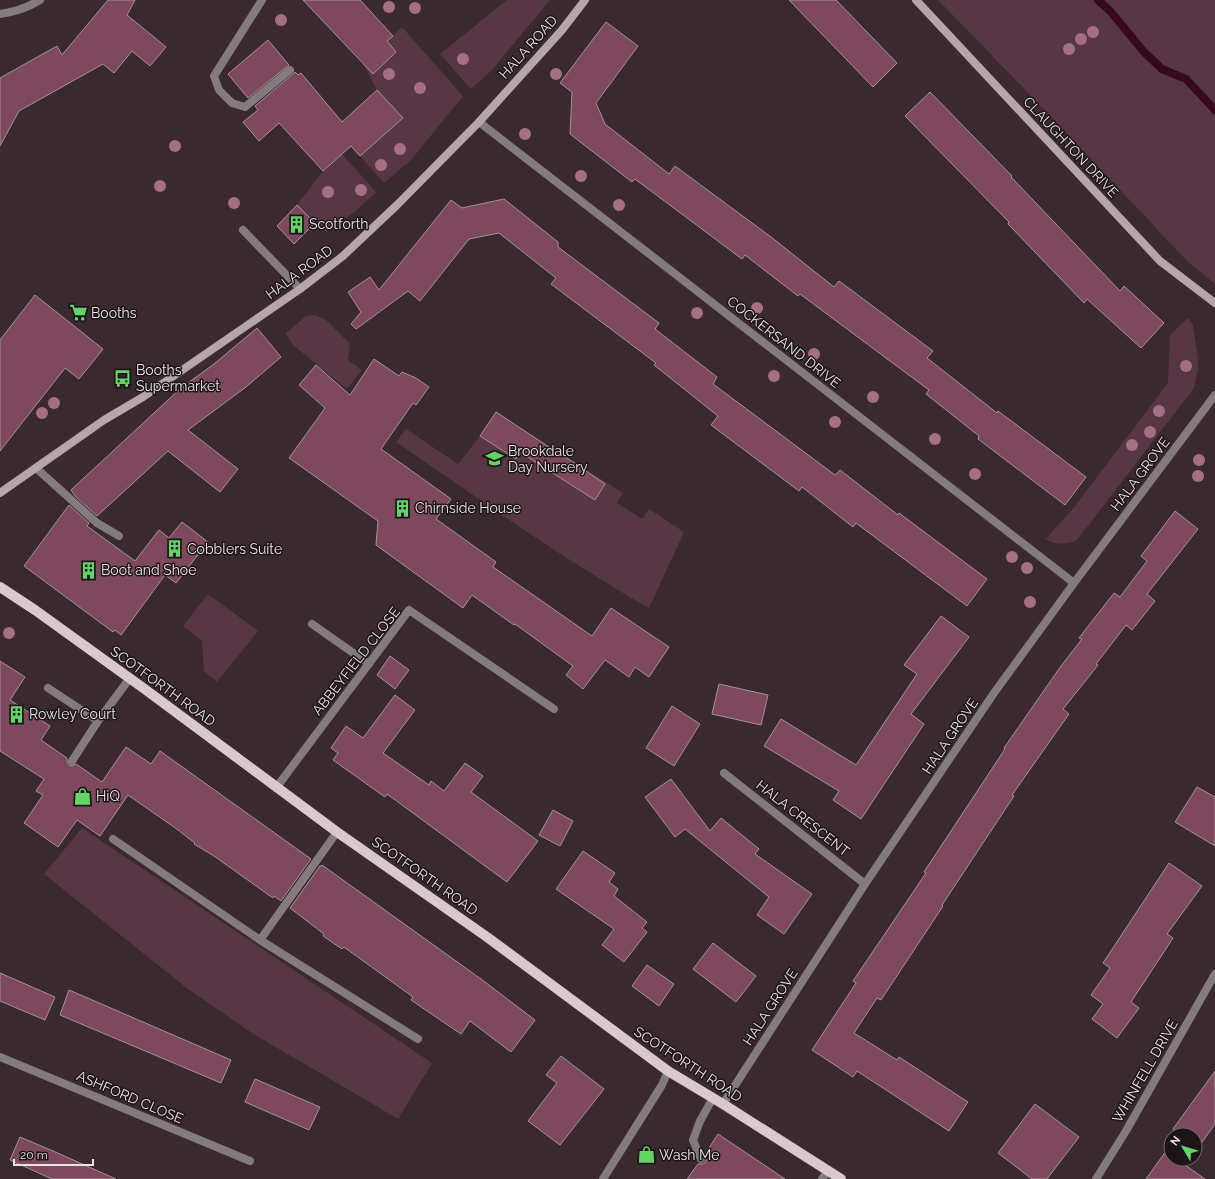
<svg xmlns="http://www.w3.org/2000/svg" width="1215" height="1179" viewBox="0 0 1215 1179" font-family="Raleway,sans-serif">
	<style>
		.green { fill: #573743 }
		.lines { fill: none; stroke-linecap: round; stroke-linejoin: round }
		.stream { stroke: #370820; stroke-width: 8 }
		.building { fill: #7e495e; stroke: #a59299 }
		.lane { stroke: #847b7e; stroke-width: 8 }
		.street { stroke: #847b7e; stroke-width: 8 }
		.secondary { stroke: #b4a6ab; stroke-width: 8 }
		.primary { stroke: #dac8ce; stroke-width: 10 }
		.tree { fill: #a56f85 }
		.labels { text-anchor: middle; stroke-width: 3; stroke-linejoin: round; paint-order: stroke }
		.street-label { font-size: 14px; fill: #ede3e6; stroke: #1c1518 }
		.poi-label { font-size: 14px; fill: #ede3e6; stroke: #1c1518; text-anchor: start }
	</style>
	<rect width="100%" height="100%" fill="#3a2a30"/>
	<!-- green -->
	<path class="green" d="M 507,0 L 550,0 L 491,71 L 471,89 L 440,54 Z
		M 938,0 L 1215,0 L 1215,284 L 1188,262 L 1037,102 Z
		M 402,27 L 463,96 L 411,160 L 384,183 L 360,156 L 403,118 L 377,90 L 363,64 Z
		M 342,154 L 376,192 L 356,211 L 325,232 L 297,205 L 323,171 Z
		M 315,315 L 326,320 L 350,344 L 348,360 L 362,370 L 347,389 L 292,344 L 286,333 L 306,316 Z
		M 1188,318 L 1193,325 L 1194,332 L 1198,358 L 1198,369 L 1194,388 L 1077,540 C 1067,544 1055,546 1046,539 L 1075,506 L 1168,383 L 1170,335 Z
		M 406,429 L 458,464 L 480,436 L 516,459 L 532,435 L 558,452 L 547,469 L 570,483 L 580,466 L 623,493 L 617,503 L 642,519 L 649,509 L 684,532 L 649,608 C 562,558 479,499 396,442 Z
		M 208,594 L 258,631 L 217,682 L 204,671 L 202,641 L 183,626 Z
		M 82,828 L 432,1063 L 398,1119 L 252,1033 L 188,989 L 44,874 Z"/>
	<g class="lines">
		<!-- stream -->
		<path class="stream" d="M 1098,0 L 1111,12 L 1144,52 L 1162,69 L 1186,79 L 1215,110"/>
	</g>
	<!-- building -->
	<path class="building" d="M 108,0 L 135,0 L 127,15 L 166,47 L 150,66 L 132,51 L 114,73 L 103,64 L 19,111 L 0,146 L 0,78 L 57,46 L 62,55 Z
		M 303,0 L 360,0 L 393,36 L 387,41 L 396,52 L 373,74 Z
		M 789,0 L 836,0 L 897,63 L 873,87 Z
		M 606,22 L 638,46 L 596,103 L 605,124 L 669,174 L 675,166 L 771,237 L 834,287 L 839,281 L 933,351 L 927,358 L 997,413 L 998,411 L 1086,477 L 1065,505 L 978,439 L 979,436 L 926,394 L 929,390 L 800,294 L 798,296 L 745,255 L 742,259 L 635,179 L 632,182 L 570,134 L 572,92 L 560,83 Z
		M 268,40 L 289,65 L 248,98 L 228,74 Z
		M 295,72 L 298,75 L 301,73 L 342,122 L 377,90 L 403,118 L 360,156 L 351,146 L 323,171 L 279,123 L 259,141 L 243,122 L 258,110 L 255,106 Z
		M 930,92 L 1012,176 L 1011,177 L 1120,291 L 1124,286 L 1164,323 L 1141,348 L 1087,299 L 1084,303 L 1008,224 L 1009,222 L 905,116 Z
		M 504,199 L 558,242 L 558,247 L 659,323 L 655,329 L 717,377 L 713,384 L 835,475 L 840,470 L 898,515 L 899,513 L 987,579 L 967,606 L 856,523 L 853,527 L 802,487 L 799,491 L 711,425 L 718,416 L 654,365 L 656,363 L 551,284 L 556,278 L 499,233 L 469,239 L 420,301 L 408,291 L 356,329 L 351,324 L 361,312 L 348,292 L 370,277 L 379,290 L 451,200 L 462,208 Z
		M 297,205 L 315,223 L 294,244 L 277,226 Z
		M 35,295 L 103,349 L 79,379 L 65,368 L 0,451 L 0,340 Z
		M 257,328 L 281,357 L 246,387 L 188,430 L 238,469 L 220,492 L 168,451 L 97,516 L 75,496 L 71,490 L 181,388 L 214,364 Z
		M 374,359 L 399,376 L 402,372 L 416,378 L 429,387 L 416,405 L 413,403 L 381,449 L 451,499 L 436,519 L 496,562 L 493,567 L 592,636 L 611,608 L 669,647 L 649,677 L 635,667 L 629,677 L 605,660 L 583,689 L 566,675 L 573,666 L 515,624 L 514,625 L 472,595 L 463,608 L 376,545 L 378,521 L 289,458 L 325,408 L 299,385 L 316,365 L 350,395 Z
		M 496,412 L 558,453 L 580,466 L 580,467 L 605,484 L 595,500 L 520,452 L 516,459 L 480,436 Z
		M 69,505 L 89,523 L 87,526 L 135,561 L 159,530 L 169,538 L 182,522 L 208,542 L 176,583 L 165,575 L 121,635 L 115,630 L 113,632 L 24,566 Z
		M 1175,511 L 1198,529 L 1147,594 L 1155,601 L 1132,630 L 1126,625 L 1096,664 L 1098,665 L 1063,709 L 1069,714 L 1012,795 L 1014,796 L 942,905 L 943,906 L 881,1000 L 877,998 L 854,1033 L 897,1060 L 899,1057 L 968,1102 L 949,1131 L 857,1071 L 853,1077 L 812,1050 L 856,983 L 853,981 L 926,873 L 924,872 L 1005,749 L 1004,748 L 1061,666 L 1082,639 L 1079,638 L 1114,593 L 1120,597 L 1147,561 L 1141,556 Z
		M 941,616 L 969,637 L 911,714 L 924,724 L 861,819 L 833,800 L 839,791 L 764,746 L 781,719 L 856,765 L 917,674 L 904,665 Z
		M 390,656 L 409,670 L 395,689 L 377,675 Z
		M 0,661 L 25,677 L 10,700 L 50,726 L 41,740 L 67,758 L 67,761 L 69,765 L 72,766 L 76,764 L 102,782 L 126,747 L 151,764 L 160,751 L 311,859 L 281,901 L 274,896 L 273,898 L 214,856 L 194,844 L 195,843 L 174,827 L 128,795 L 100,836 L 77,820 L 58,847 L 24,823 L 43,795 L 36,791 L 44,779 L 0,751 Z
		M 719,684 L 768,695 L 761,725 L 712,714 Z
		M 395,695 L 415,710 L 383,753 L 429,785 L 431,781 L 444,791 L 465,763 L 483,776 L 471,792 L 538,841 L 507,882 L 387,794 L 385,797 L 333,760 L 338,753 L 331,748 L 346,726 L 363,738 Z
		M 672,706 L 700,724 L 674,766 L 646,748 Z
		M 671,779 L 710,831 L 721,818 L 759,849 L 755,854 L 812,894 L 784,934 L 757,915 L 769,897 L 685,829 L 675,837 L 645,797 Z
		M 1197,787 L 1215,797 L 1215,846 L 1175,822 Z
		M 553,810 L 573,821 L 560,846 L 539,835 Z
		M 583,851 L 615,873 L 609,882 L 618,889 L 614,896 L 647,922 L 642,928 L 647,932 L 624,962 L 602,945 L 614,929 L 556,889 Z
		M 1169,863 L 1202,886 L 1167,934 L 1173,938 L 1131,1002 L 1139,1008 L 1117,1038 L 1092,1019 L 1103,1004 L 1091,995 L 1110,968 L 1103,963 Z
		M 322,865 L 481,979 L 535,1020 L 511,1052 L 470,1021 L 461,1034 L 411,1000 L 413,997 L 344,947 L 342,949 L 323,936 L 324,934 L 290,908 L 320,866 L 321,866 Z
		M 713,943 L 756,976 L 736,1002 L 693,969 Z
		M 647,965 L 674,984 L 659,1006 L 632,986 Z
		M 0,973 L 55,997 L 45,1020 L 0,1001 Z
		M 69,990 L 231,1060 L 221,1083 L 60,1015 Z
		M 561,1056 L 604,1089 L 560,1145 L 528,1121 L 557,1083 L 546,1075 Z
		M 1215,1071 L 1215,1124 L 1195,1152 L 1195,1135 L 1178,1135 L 1179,1133 L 1173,1129 Z
		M 255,1079 L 320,1107 L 309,1130 L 245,1102 Z
		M 1035,1104 L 1079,1137 L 1047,1179 L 1032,1179 L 998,1153 Z
		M 718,1134 L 785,1179 L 687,1179 L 698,1164 L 703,1164 L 706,1162 L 706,1159 L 705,1154 Z
		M 20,1137 L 53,1151 L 116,1179 L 52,1179 L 10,1160 Z
		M 1171,1144 L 1171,1159 L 1190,1159 L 1185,1165 L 1205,1179 L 1146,1179 Z"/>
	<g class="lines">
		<!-- lane -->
		<path class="lane" d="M 262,0 L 214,76 L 219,90 L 232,103 L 245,107 L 290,70
			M 243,230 L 300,289
			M 36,468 L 97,523 L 119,536
			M 312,624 L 369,664
			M 48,688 L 98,721 L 130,678
			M 72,761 L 98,721
			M 113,839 L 260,940 L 418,1039
			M 260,940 L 337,832
			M 701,1159 L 693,1140 L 700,1121 L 713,1098
			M 822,1179 L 828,1171"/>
		<!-- street -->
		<path class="street" d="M 0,14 C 14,12 27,8 40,0
			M 479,122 L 1074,583
			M 724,773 L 865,884
			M 276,788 L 409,610 L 554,709
			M 0,1057 L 250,1161
			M 723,1104 L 865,884 L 994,693 L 1074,583 L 1215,395
			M 603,1179 L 662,1085 L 668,1071
			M 1096,1179 L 1126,1131 L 1215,974"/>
		<!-- secondary -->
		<path class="secondary" d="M 916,0 L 1160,261 L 1215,303
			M 0,493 L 104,420 L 143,397 L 300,289 L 343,256 L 397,205 L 479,122 L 562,30 L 585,0"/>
		<!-- primary -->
		<path class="primary" d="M 0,587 L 35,610 L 146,690 L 337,832 L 487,937 L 668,1071 L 723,1104 L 841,1179"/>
	</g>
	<!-- trees -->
	<g class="tree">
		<circle cx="389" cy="7" r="6"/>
		<circle cx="415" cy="8" r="6"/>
		<circle cx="281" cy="20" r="6"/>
		<circle cx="1093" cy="32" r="6"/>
		<circle cx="1081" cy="39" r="6"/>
		<circle cx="1069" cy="49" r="6"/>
		<circle cx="463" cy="59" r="6"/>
		<circle cx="389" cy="74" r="6"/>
		<circle cx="556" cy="74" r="6"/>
		<circle cx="420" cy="88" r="6"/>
		<circle cx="525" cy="134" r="6"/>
		<circle cx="175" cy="146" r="6"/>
		<circle cx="400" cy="149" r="6"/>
		<circle cx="381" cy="165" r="6"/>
		<circle cx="581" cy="176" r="6"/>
		<circle cx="160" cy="186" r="6"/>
		<circle cx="361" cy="190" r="6"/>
		<circle cx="328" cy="192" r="6"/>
		<circle cx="234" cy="203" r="6"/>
		<circle cx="619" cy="205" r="6"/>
		<circle cx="757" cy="308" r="6"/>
		<circle cx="697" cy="313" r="6"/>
		<circle cx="814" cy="354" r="6"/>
		<circle cx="1186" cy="366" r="6"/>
		<circle cx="774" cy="376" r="6"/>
		<circle cx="873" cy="397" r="6"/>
		<circle cx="54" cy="403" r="6"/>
		<circle cx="1159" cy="411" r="6"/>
		<circle cx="42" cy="413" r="6"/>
		<circle cx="835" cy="422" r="6"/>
		<circle cx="1150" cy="432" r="6"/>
		<circle cx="935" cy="439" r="6"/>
		<circle cx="1132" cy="445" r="6"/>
		<circle cx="1199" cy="460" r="6"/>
		<circle cx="975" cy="474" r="6"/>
		<circle cx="1198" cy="476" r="6"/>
		<circle cx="1012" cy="557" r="6"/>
		<circle cx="1027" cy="568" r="6"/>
		<circle cx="1030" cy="602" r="6"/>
		<circle cx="9" cy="633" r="6"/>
	</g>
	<!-- icons -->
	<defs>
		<symbol id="building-bare" viewBox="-9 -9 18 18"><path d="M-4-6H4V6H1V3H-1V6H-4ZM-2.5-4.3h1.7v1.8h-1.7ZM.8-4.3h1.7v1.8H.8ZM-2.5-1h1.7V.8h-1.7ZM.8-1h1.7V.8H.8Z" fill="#64d468" stroke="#1c1518" stroke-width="2.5" paint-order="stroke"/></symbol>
		<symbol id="supermarket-bare" viewBox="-9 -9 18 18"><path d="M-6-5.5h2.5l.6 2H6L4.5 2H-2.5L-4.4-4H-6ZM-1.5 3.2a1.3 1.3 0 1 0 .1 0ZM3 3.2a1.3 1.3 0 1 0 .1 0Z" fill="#64d468" stroke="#1c1518" stroke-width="2.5" paint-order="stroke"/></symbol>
		<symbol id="bus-bare" viewBox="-9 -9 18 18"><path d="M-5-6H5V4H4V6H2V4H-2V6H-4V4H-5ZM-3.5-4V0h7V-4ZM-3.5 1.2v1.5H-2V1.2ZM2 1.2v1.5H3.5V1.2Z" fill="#64d468" stroke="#1c1518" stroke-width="2.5" paint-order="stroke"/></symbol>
		<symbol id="school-bare" viewBox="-9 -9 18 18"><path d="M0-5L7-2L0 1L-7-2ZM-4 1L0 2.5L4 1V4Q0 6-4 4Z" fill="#64d468" stroke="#1c1518" stroke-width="2.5" paint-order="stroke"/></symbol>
		<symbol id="shop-bare" viewBox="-9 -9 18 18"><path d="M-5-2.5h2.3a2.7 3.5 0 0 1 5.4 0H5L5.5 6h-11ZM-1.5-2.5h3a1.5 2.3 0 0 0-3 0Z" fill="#64d468" stroke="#1c1518" stroke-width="2.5" paint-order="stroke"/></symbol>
	</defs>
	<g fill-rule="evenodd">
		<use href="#building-bare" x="284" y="212" width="25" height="25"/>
		<use href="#supermarket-bare" x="66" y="300" width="25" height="25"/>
		<use href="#bus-bare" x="110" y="366" width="25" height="25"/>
		<use href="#school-bare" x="482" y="446" width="25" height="25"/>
		<use href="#building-bare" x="390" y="496" width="25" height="25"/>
		<use href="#building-bare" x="162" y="536" width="25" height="25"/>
		<use href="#building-bare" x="76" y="558" width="25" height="25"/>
		<use href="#building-bare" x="4" y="702" width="25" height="25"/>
		<use href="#shop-bare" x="70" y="784" width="25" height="25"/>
		<use href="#shop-bare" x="634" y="1142" width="25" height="25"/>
	</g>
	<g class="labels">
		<!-- street labels -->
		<g class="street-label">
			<text transform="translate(528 47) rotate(-48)" y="5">HALA ROAD</text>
			<text transform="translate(1071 147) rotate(47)" y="5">CLAUGHTON DRIVE</text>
			<text transform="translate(299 272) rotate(-37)" y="5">HALA ROAD</text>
			<text transform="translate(784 342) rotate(38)" y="5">COCKERSAND DRIVE</text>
			<text transform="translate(1140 474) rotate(-53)" y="5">HALA GROVE</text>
			<text transform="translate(356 661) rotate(-52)" y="5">ABBEYFIELD CLOSE</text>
			<text transform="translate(163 686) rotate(36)" y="5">SCOTFORTH ROAD</text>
			<text transform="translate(950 736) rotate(-56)" y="5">HALA GROVE</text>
			<text transform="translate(803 818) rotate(38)" y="5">HALA CRESCENT</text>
			<text transform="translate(425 876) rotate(35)" y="5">SCOTFORTH ROAD</text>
			<text transform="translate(770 1007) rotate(-57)" y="5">HALA GROVE</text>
			<text transform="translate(688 1064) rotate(33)" y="5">SCOTFORTH ROAD</text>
			<text transform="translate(1145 1071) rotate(-60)" y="5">WHINFELL DRIVE</text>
			<text transform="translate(130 1097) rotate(23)" y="5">ASHFORD CLOSE</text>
		</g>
		<!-- poi labels -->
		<g class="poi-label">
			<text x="309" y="229">Scotforth</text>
			<text x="91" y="318">Booths</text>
			<text x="136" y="375">Booths<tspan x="136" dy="16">Supermarket</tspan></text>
			<text x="508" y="456">Brookdale<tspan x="508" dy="16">Day Nursery</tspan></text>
			<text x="415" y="513">Chirnside House</text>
			<text x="187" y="554">Cobblers Suite</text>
			<text x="101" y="575">Boot and Shoe</text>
			<text x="29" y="719">Rowley Court</text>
			<text x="96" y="801">HiQ</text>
			<text x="659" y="1160">Wash Me</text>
		</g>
	</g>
	<!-- north arrow -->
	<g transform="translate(1183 1147) rotate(308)"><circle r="19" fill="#1c1518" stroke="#70676a"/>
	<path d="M0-3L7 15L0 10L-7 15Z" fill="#64d468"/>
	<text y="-6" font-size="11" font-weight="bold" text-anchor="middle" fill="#ede3e6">N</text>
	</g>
	<!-- scale -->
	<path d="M14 1159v6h79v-6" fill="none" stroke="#ede3e6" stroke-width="2"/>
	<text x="20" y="1159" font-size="12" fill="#ede3e6" stroke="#1c1518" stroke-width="3" paint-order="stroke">20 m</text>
</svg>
